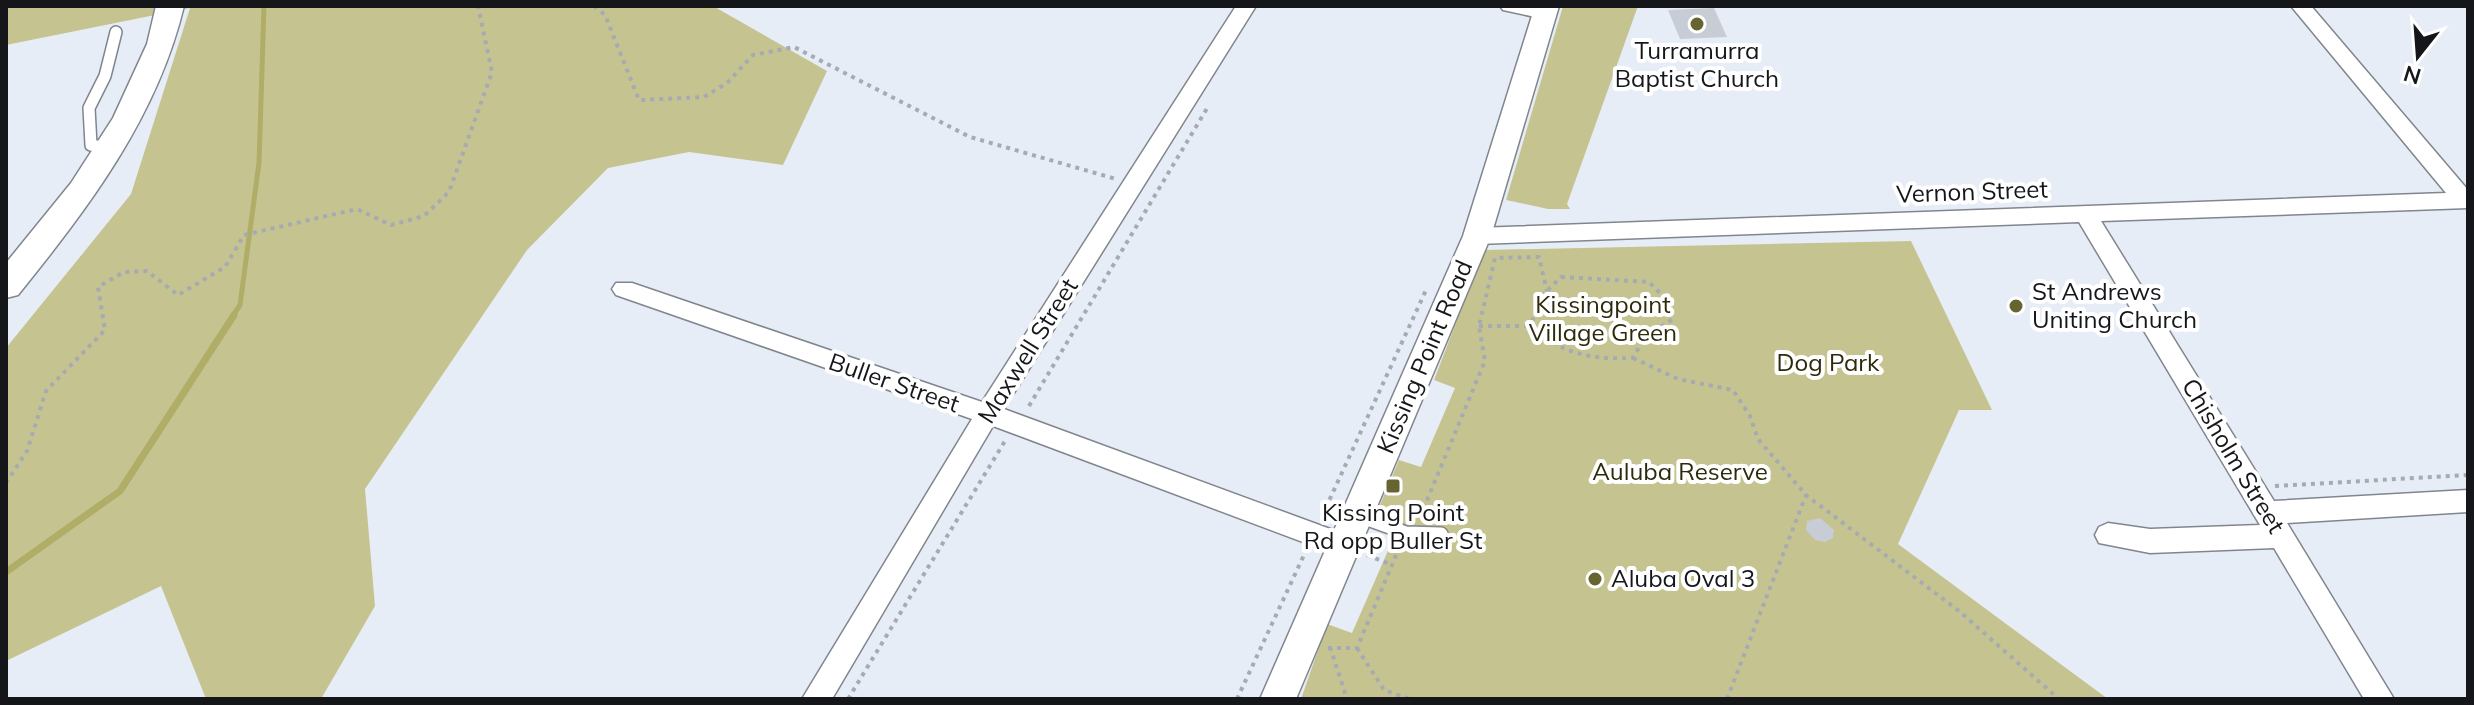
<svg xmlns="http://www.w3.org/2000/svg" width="2474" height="705" viewBox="0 0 2474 705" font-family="Mulish,sans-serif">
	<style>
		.green { fill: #c5c491 }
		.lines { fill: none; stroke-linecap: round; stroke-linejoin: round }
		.stream-far1 { stroke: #b0ad66; stroke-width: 5 }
		.stream { stroke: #b0ad66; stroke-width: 7 }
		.building { fill: #c7ccd5 }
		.service-far1-casing { stroke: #81868e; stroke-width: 14 }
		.service-casing { stroke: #81868e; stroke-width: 16 }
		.minor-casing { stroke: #81868e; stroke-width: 3 }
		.tertiary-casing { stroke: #81868e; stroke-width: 3 }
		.secondary-casing { stroke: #81868e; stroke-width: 3 }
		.path { stroke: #a6abb2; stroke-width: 4; stroke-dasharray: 4 5; stroke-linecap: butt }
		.service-far1 { stroke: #fff; stroke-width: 11 }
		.service { stroke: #fff; stroke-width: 13 }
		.minor { fill: #fff; fill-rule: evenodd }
		.tertiary { fill: #fff; fill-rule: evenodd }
		.secondary { fill: #fff; fill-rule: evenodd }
		.poi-dot { fill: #666430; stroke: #fff; stroke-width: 3 }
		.labels { text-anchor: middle; stroke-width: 8; stroke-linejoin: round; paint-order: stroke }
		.poi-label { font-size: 24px; fill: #141619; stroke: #fff }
		.street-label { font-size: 24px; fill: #141619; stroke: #fff }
		.park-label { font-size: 24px; fill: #2d2b0b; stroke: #fff }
	</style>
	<rect width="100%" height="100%" fill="#e7edf6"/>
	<!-- green -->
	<path class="green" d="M 6,6 L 713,6 L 827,71 L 783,165 L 689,152 L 608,168 L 527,250 L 365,489 L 375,606 L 321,699 L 206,699 L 161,586 L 6,661 L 6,348 L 131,194 L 190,8 L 6,45 Z
		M 1563,6 L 1638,6 L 1567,204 L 1570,209 L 1548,209 L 1506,200 Z
		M 1911,241 L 1992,410 L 1959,410 L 1898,544 L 2108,699 L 1301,699 L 1327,624 L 1352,633 L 1401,521 L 1377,512 L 1399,460 L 1421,467 L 1455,388 L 1434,380 L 1484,250 Z"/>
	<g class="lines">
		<!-- stream-far1 -->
		<path class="stream-far1" d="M 232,317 L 240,305 L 259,163 L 264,6"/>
		<!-- stream -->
		<path class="stream" d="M 6,572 L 120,491 L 234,315"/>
	</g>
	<!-- building -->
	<path class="building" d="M 1714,8 L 1727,37 L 1680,39 L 1668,10 Z
		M 1820,518 L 1834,530 L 1833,538 L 1825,542 L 1815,540 L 1806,530 L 1807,521 Z"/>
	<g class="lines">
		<defs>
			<path id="service-far1" d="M 108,148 L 91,145 L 89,108 L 105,76 L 116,32"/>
			<path id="service" d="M 1359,516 L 1406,533 L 1441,534"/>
			<path id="minor" d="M 1236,6 L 1256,6 L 1004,409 L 1352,537 L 1356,545 L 1352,553 L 1343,557 L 993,426 L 832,699 L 802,699 L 972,419 L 616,295 L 612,289 L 616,283 L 632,283 L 982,402 Z
				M 1500,6 L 1540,6 L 1554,13 L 1544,19 L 1503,10 Z
				M 2291,6 L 2311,6 L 2468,190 L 2468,208 L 2101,221 L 2274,501 L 2468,490 L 2468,512 L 2287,523 L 2394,699 L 2364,699 L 2274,548 L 2150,553 L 2099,543 L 2095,535 L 2099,527 L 2108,523 L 2150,529 L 2260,525 L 2079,222 L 1477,244 L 1466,236 L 1477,228 L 2446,193 Z"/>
			<path id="tertiary" d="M 1535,6 L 1559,6 L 1491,236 L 1296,699 L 1260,699 L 1463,236 Z"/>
			<path id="secondary" d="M 156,6 L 184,6 C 157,118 89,207 18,295 L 6,298 L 6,263 L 71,183 L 113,118 L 147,44 Z"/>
		</defs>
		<!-- service-far1 casing -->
		<use href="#service-far1" class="service-far1-casing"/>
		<!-- service casing -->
		<use href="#service" class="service-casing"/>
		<!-- minor casing -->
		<use href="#minor" class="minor-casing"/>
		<!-- tertiary casing -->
		<use href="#tertiary" class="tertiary-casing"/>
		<!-- secondary casing -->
		<use href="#secondary" class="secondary-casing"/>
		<!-- path -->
		<path class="path" d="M 594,6 L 605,15 L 639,100 L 704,97 L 727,83 L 753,55 L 794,47 L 970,137 L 1116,179
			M 1561,277 L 1649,282 L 1668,301 L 1673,319 L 1645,337 L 1633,358 C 1594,360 1560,354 1531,326 L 1539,299 Z
			M 1479,326 L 1531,326
			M 1633,358 L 1678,379 L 1733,390 L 1750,416 L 1758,439 L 1806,495 L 1959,611 L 2059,699
			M 1029,406 L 1209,105
			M 6,483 L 27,451 L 46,391 L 105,330 L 98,287 L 124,272 L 147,271 L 178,295 L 225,267 L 244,235 L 357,209 L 391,225 L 424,216 L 449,192 L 492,72 L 478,6
			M 2275,486 L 2468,475
			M 1322,516 L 1427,288
			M 1420,517 L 1485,361 L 1479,326 L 1495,258 L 1539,257 L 1547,291
			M 1367,555 L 1392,565
			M 1330,647 L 1347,699
			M 1328,648 L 1357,648 L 1400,546
			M 1357,648 L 1384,690 L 1410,699
			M 848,699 L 1005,441
			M 1237,699 L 1304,555
			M 1727,699 L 1806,495"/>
		<!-- service-far1 -->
		<use href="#service-far1" class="service-far1"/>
		<!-- service -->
		<use href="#service" class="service"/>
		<!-- minor -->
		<use href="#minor" class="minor"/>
		<!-- tertiary -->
		<use href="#tertiary" class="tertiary"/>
		<!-- secondary -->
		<use href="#secondary" class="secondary"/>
	</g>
	<!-- markers -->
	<g class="poi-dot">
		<circle cx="1697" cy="24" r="8"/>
		<circle cx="2016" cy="306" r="8"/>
		<rect x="1385" y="478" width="16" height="16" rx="4"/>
		<circle cx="1595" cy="579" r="8"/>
	</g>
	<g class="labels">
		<!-- poi labels -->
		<g class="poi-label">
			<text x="1697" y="59">Turramurra<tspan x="1697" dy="28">Baptist Church</tspan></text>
			<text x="2032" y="300" text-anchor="start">St Andrews<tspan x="2032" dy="28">Uniting Church</tspan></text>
			<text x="1393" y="521">Kissing Point<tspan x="1393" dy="28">Rd opp Buller St</tspan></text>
			<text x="1611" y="587" text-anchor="start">Aluba Oval 3</text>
		</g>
		<!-- street labels -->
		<g class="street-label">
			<text transform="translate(1972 192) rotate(-2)" y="8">Vernon Street</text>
			<text transform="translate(1028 351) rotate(-58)" y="8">Maxwell Street</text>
			<text transform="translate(1425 357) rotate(-67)" y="8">Kissing Point Road</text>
			<text transform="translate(894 383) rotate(19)" y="8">Buller Street</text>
			<text transform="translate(2233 456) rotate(59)" y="8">Chisholm Street</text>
		</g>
		<!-- park labels -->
		<g class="park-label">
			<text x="1603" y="313">Kissingpoint<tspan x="1603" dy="28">Village Green</tspan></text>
			<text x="1828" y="371">Dog Park</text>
			<text x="1680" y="480">Auluba Reserve</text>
		</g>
	</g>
	<!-- border -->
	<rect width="2474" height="705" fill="none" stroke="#141619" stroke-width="16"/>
	<!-- north arrow -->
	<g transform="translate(2418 56) rotate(197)" stroke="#ffffff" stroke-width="6" paint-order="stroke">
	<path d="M0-6L14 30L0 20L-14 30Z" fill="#141619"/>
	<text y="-12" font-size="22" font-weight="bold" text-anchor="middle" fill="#141619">N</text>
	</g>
</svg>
